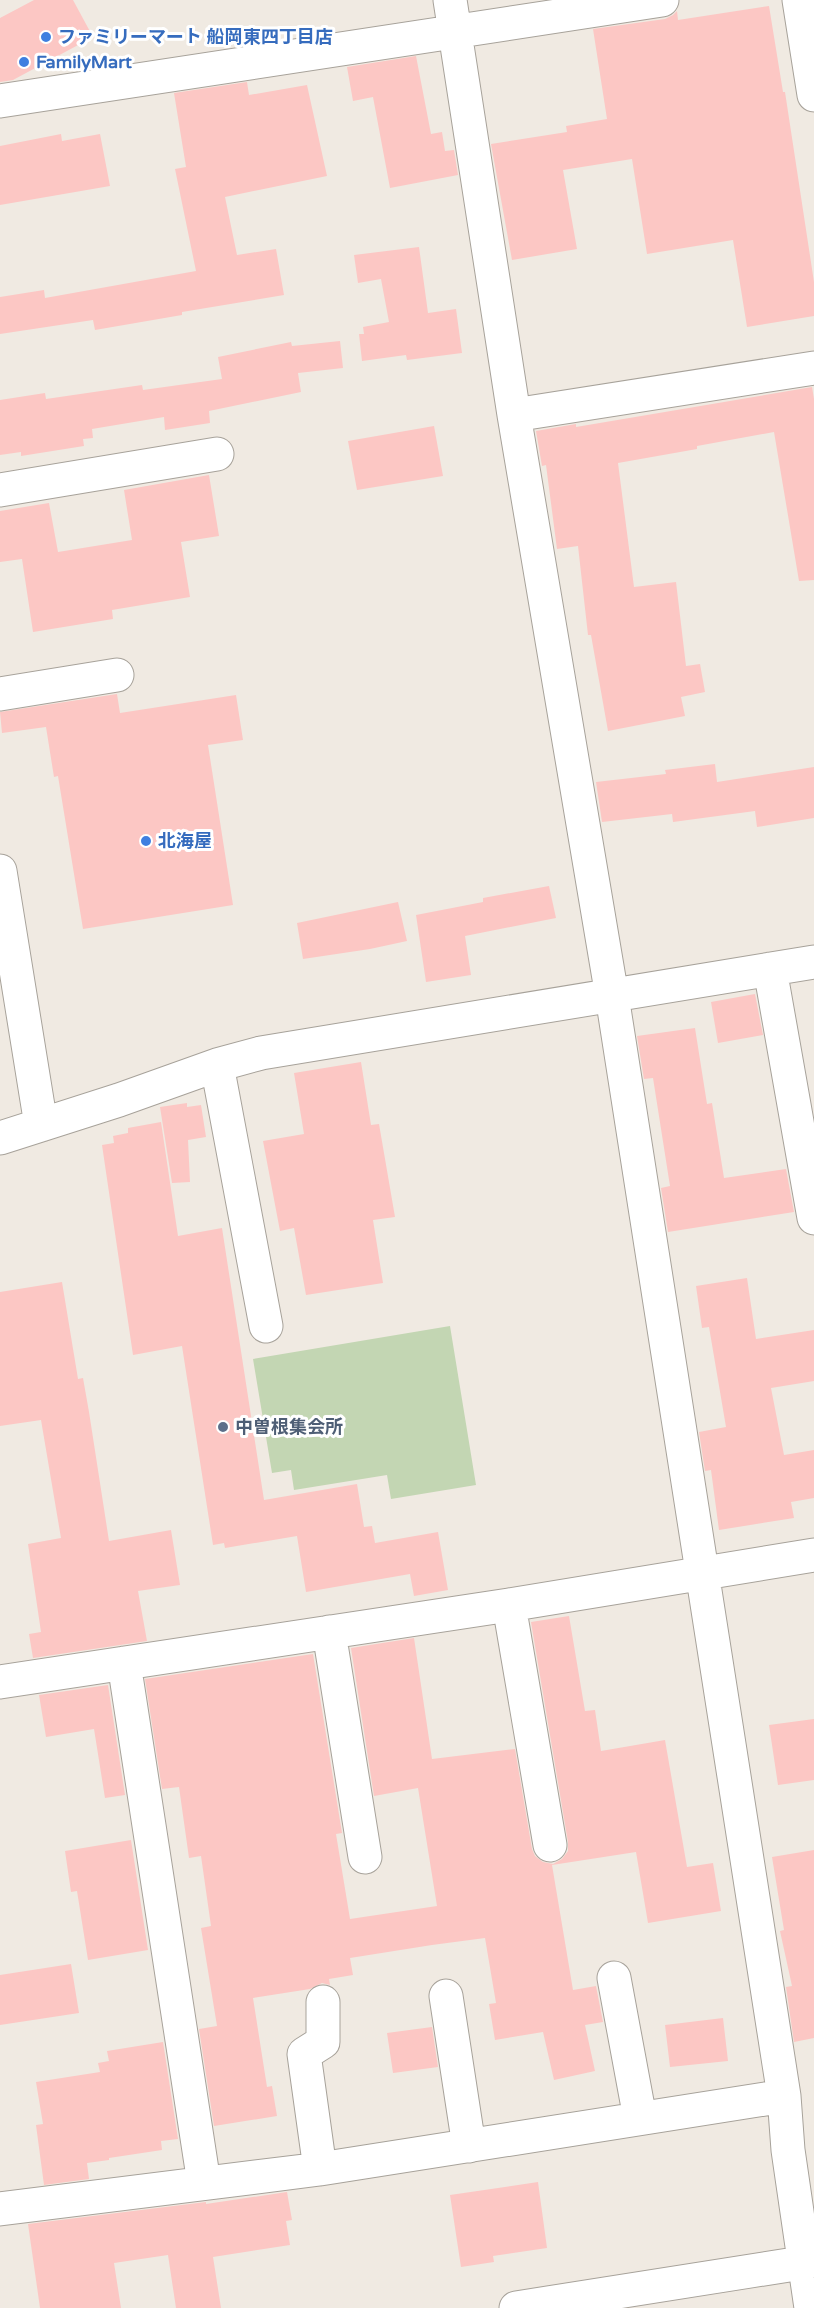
<svg xmlns="http://www.w3.org/2000/svg" width="814" height="2308" viewBox="0 0 814 2308" font-family="'Varela Round','Noto Sans JP',sans-serif">
	<style>
		.green { fill: #c3d6b3 }
		.building { fill: #fcc7c4 }
		.lines { fill: none; stroke-linecap: round; stroke-linejoin: round }
		.minor-casing { stroke: #a7a29a; stroke-width: 35 }
		.minor { stroke: #fff; stroke-width: 33 }
		.shop-dot { fill: #3f7fe0; stroke: #fff; stroke-width: 2 }
		.service-dot { fill: #5c6f8a; stroke: #fff; stroke-width: 2 }
		.labels { text-anchor: middle; stroke-width: 6; stroke-linejoin: round; paint-order: stroke }
		.shop-label { font-size: 18px; font-weight: bold; fill: #366cbe; stroke: #fff; text-anchor: start }
		.service-label { font-size: 18px; font-weight: bold; fill: #4e5e75; stroke: #fff; text-anchor: start }
	</style>
	<rect width="100%" height="100%" fill="#f0eae2"/>
	<!-- green -->
	<path class="green" d="M 450,1326 L 476,1485 L 391,1499 L 387,1475 L 294,1490 L 291,1470 L 272,1473 L 253,1359 Z"/>
	<!-- building -->
	<path class="building" d="M 34,0 L 73,0 L 93,37 L 13,80 L 0,82 L 0,18 Z
		M 769,6 L 783,92 L 785,92 L 814,282 L 814,316 L 747,327 L 733,240 L 647,254 L 632,159 L 563,170 L 577,249 L 512,260 L 491,144 L 567,132 L 566,126 L 607,119 L 593,29 L 665,19 L 673,15 L 677,11 L 678,20 Z
		M 416,56 L 431,134 L 442,132 L 445,151 L 454,150 L 458,175 L 390,188 L 373,97 L 353,101 L 347,67 Z
		M 247,82 L 249,95 L 307,85 L 327,176 L 225,197 L 237,255 L 276,249 L 284,295 L 182,312 L 182,315 L 95,330 L 93,320 L 0,334 L 0,297 L 44,290 L 45,298 L 196,271 L 175,169 L 186,167 L 174,93 Z
		M 61,134 L 62,141 L 100,134 L 110,186 L 0,205 L 0,146 Z
		M 419,247 L 428,313 L 456,309 L 462,353 L 407,360 L 406,355 L 362,361 L 359,334 L 364,334 L 363,327 L 389,322 L 381,279 L 358,283 L 354,255 Z
		M 340,341 L 343,368 L 298,373 L 301,392 L 209,411 L 210,423 L 165,430 L 164,417 L 92,429 L 93,438 L 83,439 L 84,446 L 21,456 L 21,452 L 0,455 L 0,400 L 45,393 L 46,399 L 142,385 L 143,390 L 222,379 L 218,357 L 291,342 L 292,346 Z
		M 812,387 L 814,399 L 814,580 L 799,581 L 774,432 L 697,446 L 697,449 L 618,463 L 634,587 L 676,582 L 686,666 L 700,664 L 705,692 L 681,697 L 685,716 L 608,731 L 591,635 L 588,635 L 578,546 L 557,549 L 546,465 L 542,466 L 536,431 L 576,424 L 576,427 Z
		M 434,426 L 443,476 L 357,490 L 348,441 Z
		M 209,475 L 219,536 L 181,542 L 190,597 L 112,610 L 113,619 L 33,632 L 22,559 L 0,562 L 0,511 L 49,503 L 58,552 L 132,540 L 124,490 Z
		M 117,694 L 120,713 L 236,695 L 243,740 L 208,745 L 233,905 L 83,929 L 58,776 L 54,777 L 46,727 L 2,733 L 0,712 Z
		M 715,764 L 717,782 L 814,767 L 814,818 L 757,827 L 755,811 L 673,822 L 672,814 L 602,822 L 596,782 L 666,774 L 665,770 Z
		M 549,886 L 556,918 L 465,936 L 471,975 L 426,982 L 416,915 L 483,902 L 483,898 Z
		M 398,902 L 407,941 L 370,949 L 303,959 L 297,923 Z
		M 755,994 L 763,1035 L 718,1043 L 711,1002 Z
		M 695,1028 L 707,1104 L 712,1103 L 724,1178 L 786,1169 L 794,1212 L 668,1232 L 661,1188 L 670,1186 L 653,1078 L 644,1079 L 637,1036 Z
		M 361,1062 L 371,1125 L 379,1124 L 395,1217 L 373,1220 L 383,1283 L 306,1295 L 294,1228 L 280,1231 L 263,1141 L 304,1134 L 294,1073 Z
		M 187,1103 L 187,1107 L 201,1105 L 206,1137 L 188,1140 L 190,1182 L 172,1183 L 160,1107 Z
		M 161,1122 L 178,1236 L 222,1228 L 264,1500 L 357,1484 L 364,1527 L 372,1526 L 375,1543 L 438,1532 L 448,1590 L 414,1596 L 410,1574 L 306,1592 L 297,1536 L 225,1548 L 224,1543 L 213,1545 L 182,1346 L 133,1355 L 102,1145 L 114,1143 L 113,1136 L 128,1133 L 128,1128 Z
		M 747,1278 L 756,1339 L 814,1330 L 814,1381 L 771,1388 L 784,1455 L 814,1450 L 814,1498 L 791,1502 L 794,1518 L 719,1530 L 711,1470 L 705,1471 L 699,1432 L 726,1427 L 709,1327 L 702,1328 L 696,1286 Z
		M 62,1282 L 78,1379 L 83,1378 L 89,1412 L 109,1541 L 171,1530 L 180,1585 L 138,1591 L 147,1641 L 33,1658 L 29,1634 L 41,1632 L 28,1544 L 61,1538 L 41,1420 L 0,1426 L 0,1292 Z
		M 569,1616 L 585,1711 L 595,1710 L 601,1751 L 665,1740 L 687,1867 L 713,1863 L 721,1911 L 648,1923 L 636,1852 L 552,1865 L 573,1990 L 596,1986 L 603,2022 L 585,2025 L 595,2071 L 554,2080 L 543,2032 L 495,2040 L 489,2004 L 496,2003 L 485,1938 L 432,1945 L 350,1958 L 353,1975 L 329,1979 L 330,1985 L 322,1983 L 310,1989 L 253,1998 L 267,2087 L 272,2086 L 277,2116 L 214,2126 L 199,2029 L 217,2026 L 201,1928 L 211,1926 L 201,1856 L 189,1858 L 179,1787 L 162,1789 L 145,1679 L 313,1654 L 342,1833 L 336,1834 L 350,1919 L 437,1906 L 418,1788 L 374,1796 L 351,1648 L 414,1638 L 432,1759 L 515,1749 L 532,1849 L 535,1856 L 543,1862 L 553,1864 L 562,1859 L 568,1851 L 568,1842 L 531,1622 Z
		M 108,1685 L 125,1795 L 105,1798 L 94,1729 L 46,1737 L 39,1695 Z
		M 814,1719 L 814,1780 L 778,1785 L 769,1725 Z
		M 131,1840 L 148,1950 L 88,1960 L 77,1891 L 71,1892 L 65,1851 Z
		M 814,1850 L 814,2038 L 794,2042 L 786,1987 L 792,1986 L 780,1931 L 784,1930 L 772,1857 Z
		M 71,1964 L 79,2013 L 0,2025 L 0,1975 Z
		M 723,2018 L 728,2061 L 670,2067 L 665,2025 Z
		M 432,2027 L 438,2067 L 393,2073 L 387,2033 Z
		M 163,2042 L 178,2139 L 161,2141 L 162,2150 L 109,2158 L 109,2160 L 87,2163 L 89,2179 L 44,2185 L 36,2125 L 43,2124 L 36,2082 L 100,2072 L 98,2063 L 109,2061 L 107,2051 Z
		M 538,2182 L 547,2248 L 493,2256 L 494,2262 L 461,2267 L 450,2195 Z
		M 287,2192 L 292,2220 L 286,2221 L 290,2245 L 213,2257 L 221,2308 L 176,2308 L 168,2255 L 114,2263 L 121,2308 L 40,2308 L 28,2224 L 206,2202 L 206,2204 Z"/>
	<g class="lines">
		<defs>
			<path id="minor" d="M 450,0 L 514,415 L 612,996 L 784,2096 L 788,2150 L 811,2308
				M 799,0 L 814,95
				M 0,101 L 662,0
				M 514,415 L 814,368
				M 0,490 L 217,454
				M 0,694 L 117,675
				M 0,871 L 41,1125
				M 770,969 L 814,1218
				M 217,1065 L 266,1326
				M 0,1138 L 119,1100 L 217,1065 L 261,1053 L 814,962
				M 509,1605 L 550,1845
				M 329,1632 L 365,1857
				M 124,1663 L 204,2183
				M 0,1682 L 509,1605 L 814,1555
				M 614,1978 L 640,2118
				M 446,1996 L 469,2146
				M 320,2169 L 304,2054 L 323,2042 L 323,2002
				M 0,2209 L 320,2169 L 784,2096
				M 516,2308 L 814,2261"/>
		</defs>
		<!-- minor casing -->
		<use href="#minor" class="minor-casing"/>
		<!-- minor -->
		<use href="#minor" class="minor"/>
	</g>
	<!-- markers -->
	<g class="shop-dot">
		<circle cx="46" cy="37" r="6"/>
		<circle cx="24" cy="62" r="6"/>
		<circle cx="146" cy="841" r="6"/>
	</g>
	<circle class="service-dot" cx="223" cy="1427" r="6"/>
	<g class="labels">
		<!-- shop labels -->
		<g class="shop-label">
			<text x="58" y="43">ファミリーマート 船岡東四丁目店</text>
			<text x="36" y="68">FamilyMart</text>
			<text x="158" y="847">北海屋</text>
		</g>
		<!-- service labels -->
		<g class="service-label">
			<text x="235" y="1433">中曽根集会所</text>
		</g>
	</g>
</svg>
